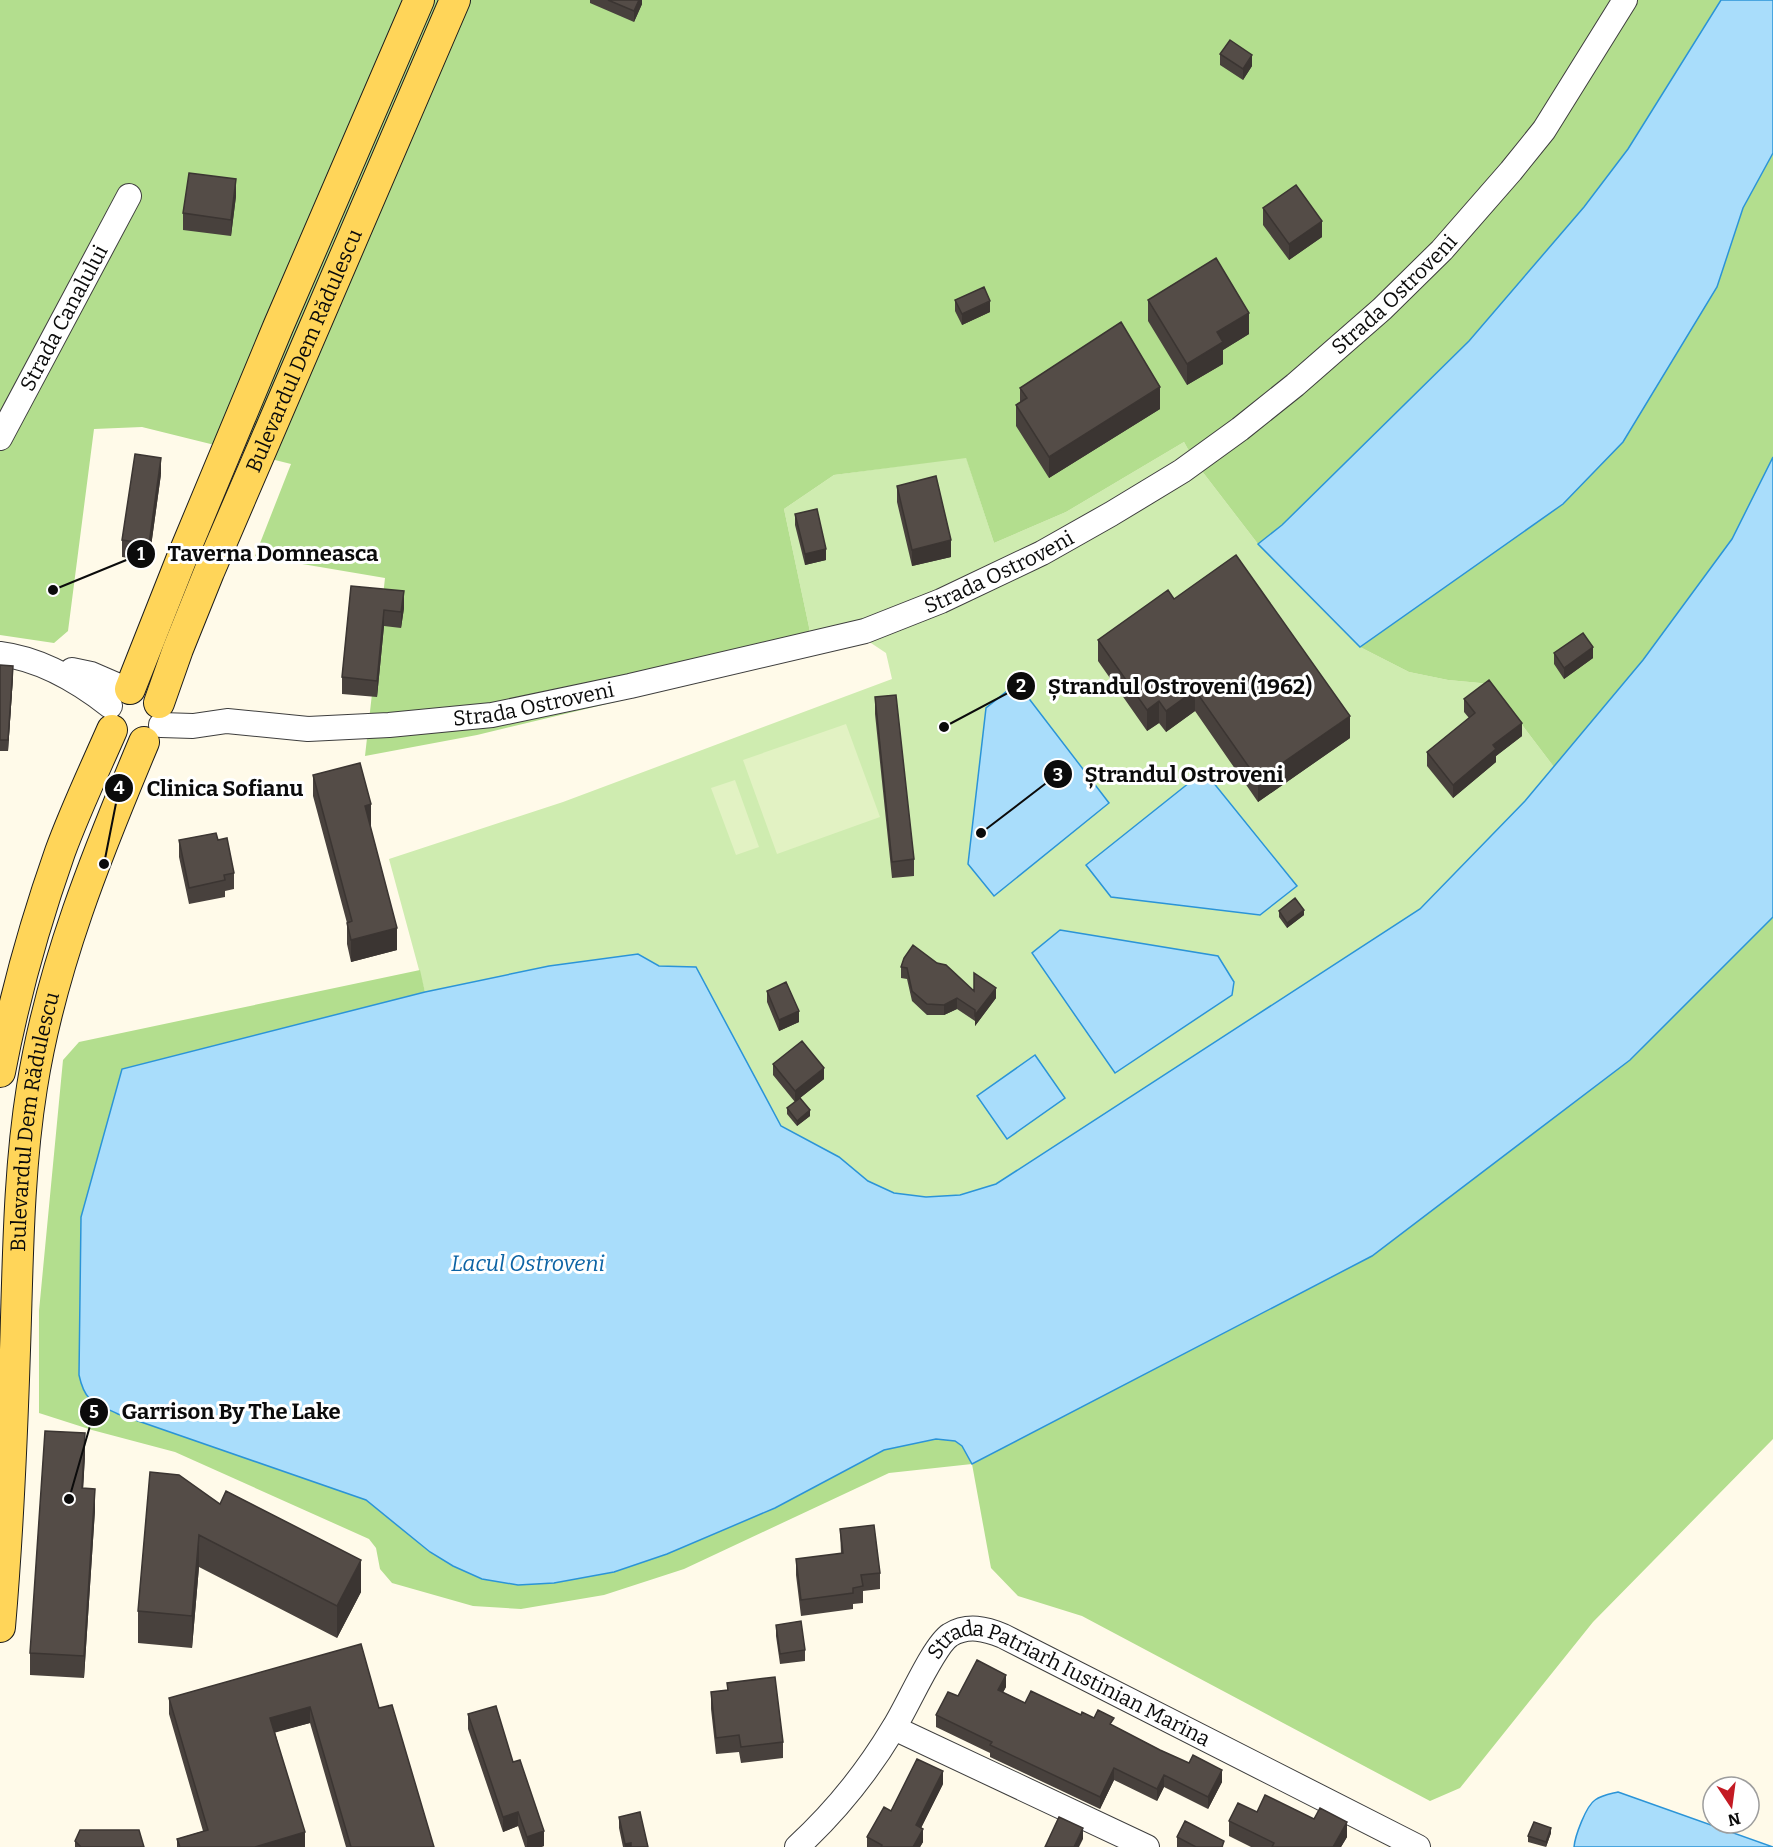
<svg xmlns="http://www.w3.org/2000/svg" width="1773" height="1847" viewBox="0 0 1773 1847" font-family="Bitter,serif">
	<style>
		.green { fill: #cfecb0 }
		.forest { fill: #b3de8e }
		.pitch { fill: #e2f2c3 }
		.water { fill: #a9ddfb; stroke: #2b94d7; stroke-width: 1.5 }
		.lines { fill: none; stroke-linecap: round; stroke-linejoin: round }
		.minor-casing { stroke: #3e3e3e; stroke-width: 26 }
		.major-casing { stroke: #1c1c1c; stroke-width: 32 }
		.minor { stroke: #fff; stroke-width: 24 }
		.major { stroke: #ffd559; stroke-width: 30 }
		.wall { fill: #48413d }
		.shaded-wall { fill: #3b3532 }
		.building { fill: #544c47; stroke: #3b3532; stroke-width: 1.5 }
		.labels { text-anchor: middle; stroke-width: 6; stroke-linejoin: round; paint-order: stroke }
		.street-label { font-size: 21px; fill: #0b0b0b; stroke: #fff }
		.water-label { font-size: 22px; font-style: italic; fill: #0c63a4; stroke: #fff }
		.leader { fill: none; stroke: #0b0b0b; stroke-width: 2 }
		.callout-dot { fill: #0b0b0b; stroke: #fff; stroke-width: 2 }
		.mark-label { font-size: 18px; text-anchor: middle; font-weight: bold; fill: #fff }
		.callout-label { font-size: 22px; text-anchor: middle; font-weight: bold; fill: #0b0b0b; stroke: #fff; stroke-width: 6; stroke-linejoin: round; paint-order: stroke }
	</style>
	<rect width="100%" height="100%" fill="#fffae9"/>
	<!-- green -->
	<path class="green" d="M 1184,442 L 1195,462 L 1258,544 L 1360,647 L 1409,672 L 1448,680 L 1491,684 L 1554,767 L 1525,801 L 1420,909 L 996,1184 L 961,1195 L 926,1197 L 894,1193 L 868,1181 L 839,1157 L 781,1126 L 696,967 L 659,966 L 638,954 L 549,966 L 425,992 L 389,859 L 563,802 L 892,679 L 886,653 L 868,641 L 812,655 L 809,627 L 784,509 L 834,475 L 966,457 L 994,543 L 1066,512 Z"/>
	<!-- forest -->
	<path class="forest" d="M 0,0 L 1721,0 L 1628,149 L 1584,207 L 1469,341 L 1282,525 L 1258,544 L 1195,462 L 1184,442 L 1066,512 L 994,543 L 966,458 L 834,475 L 784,509 L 809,627 L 812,655 L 477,735 L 365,756 L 385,578 L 255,556 L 291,464 L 142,427 L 94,429 L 68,631 L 54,643 L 0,635 Z
		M 1773,153 L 1773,457 L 1732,539 L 1643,660 L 1554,767 L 1491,684 L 1448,680 L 1409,672 L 1360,647 L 1563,504 L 1717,287 L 1743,208 Z
		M 1773,917 L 1773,1439 L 1593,1622 L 1460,1788 L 1430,1801 L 1082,1616 L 1018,1596 L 991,1568 L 972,1464 L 889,1473 L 684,1569 L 604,1595 L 521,1609 L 473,1606 L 392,1583 L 380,1569 L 376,1548 L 369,1539 L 175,1452 L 92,1430 L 39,1413 L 39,1311 L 63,1060 L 79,1042 L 420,970 L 425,992 L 122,1070 L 81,1217 L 79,1375 C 85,1403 95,1403 118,1414 L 311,1479 L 366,1500 L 430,1552 L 453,1566 L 482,1579 L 554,1583 L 614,1572 L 667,1554 L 775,1508 L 884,1450 L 910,1443 L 936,1439 L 955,1441 L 962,1446 L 972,1464 L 1372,1256 L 1630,1060 Z"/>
	<!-- pitch -->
	<path class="pitch" d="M 846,724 L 880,817 L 777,854 L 743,760 Z
		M 735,780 L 759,847 L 736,855 L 711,788 Z"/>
	<!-- water -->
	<path class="water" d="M 1721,0 L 1773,0 L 1773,153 L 1743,208 L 1717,287 L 1623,442 L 1563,504 L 1360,647 L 1258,544 L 1282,525 L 1469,341 L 1584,207 L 1628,149 Z
		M 1773,457 L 1773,917 L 1630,1060 L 1372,1256 L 972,1464 L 962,1446 L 955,1441 L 936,1439 L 884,1450 L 775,1508 L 667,1554 L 614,1572 L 554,1583 L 518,1585 L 482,1579 L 453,1566 L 430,1552 L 366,1500 L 118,1414 C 95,1403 85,1403 79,1375 L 81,1217 L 122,1069 L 425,992 L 549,966 L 638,954 L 659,966 L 696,967 L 781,1126 L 839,1157 L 868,1181 L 894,1193 L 926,1197 L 960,1195 L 996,1184 L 1420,909 L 1525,801 L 1643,660 L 1732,539 Z
		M 1017,683 L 1109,803 L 994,896 L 968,864 L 986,708 Z
		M 1204,771 L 1297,886 L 1260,915 L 1111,897 L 1086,865 Z
		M 1060,930 L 1218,956 L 1234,982 L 1232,995 L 1115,1073 L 1032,953 Z
		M 1035,1055 L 1065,1098 L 1007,1139 L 977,1096 Z
		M 1618,1792 L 1773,1847 L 1574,1847 C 1575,1836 1586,1806 1595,1800 C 1602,1795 1610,1794 1618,1792 Z"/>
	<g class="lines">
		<defs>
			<g id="minor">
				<path id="s1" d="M 0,438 L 129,196"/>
				<path d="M 0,654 C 41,659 78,681 110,706"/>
				<path d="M 72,670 L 91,674 L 128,690"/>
				<path id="s2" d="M 161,725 L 193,726 L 227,721 L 308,729 L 389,725 L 492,715 L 630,686 L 865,631 L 941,601 L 1042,553 L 1111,514 L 1182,471 L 1240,429 L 1295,385 L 1382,309 L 1442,250 L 1511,171 L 1544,130 L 1625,0"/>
				<path d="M 894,1728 L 1147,1847"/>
				<path id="s3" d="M 797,1847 C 835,1812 866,1774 893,1729 C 907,1708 933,1646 950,1635 C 968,1624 986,1629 1003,1636 L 1418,1847"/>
			</g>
			<g id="major">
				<path d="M 130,689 L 181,560 L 278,327 L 419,0"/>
				<path id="s4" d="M 159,703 L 178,649 L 209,572 L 455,0"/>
				<path d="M 0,1072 C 14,998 35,923 60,852 C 75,811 94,771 112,730"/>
				<path id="s5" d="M 0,1627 C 8,1535 12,1443 15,1350 C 18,1263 18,1174 32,1087 C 51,967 97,854 144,742"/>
			</g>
		</defs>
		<!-- minor casing -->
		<use href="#minor" class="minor-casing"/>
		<!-- major casing -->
		<use href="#major" class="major-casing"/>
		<!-- minor -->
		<use href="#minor" class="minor"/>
		<!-- major -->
		<use href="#major" class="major"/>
	</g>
	<!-- wall -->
	<path class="wall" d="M 590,0 L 642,0 L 642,4 L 634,22 L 590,3 Z
		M 1220,54 L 1252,66 L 1243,80 L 1220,65 Z
		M 236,196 L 231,236 L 183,230 L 183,213 Z
		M 1263,208 L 1322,237 L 1289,260 L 1263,225 Z
		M 955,300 L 990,312 L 962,325 L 955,311 Z
		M 1148,300 L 1249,334 L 1223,350 L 1223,364 L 1187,385 L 1148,321 Z
		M 1020,388 L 1160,409 L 1049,478 L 1016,426 L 1016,405 L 1020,402 Z
		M 161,474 L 149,561 L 122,557 L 122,540 Z
		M 897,486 L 951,557 L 912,566 L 897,502 Z
		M 795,514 L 826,560 L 805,565 L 795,525 Z
		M 351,586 L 404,608 L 401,628 L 384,626 L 377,697 L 342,694 L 342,677 Z
		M 1174,599 L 1350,738 L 1258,802 L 1195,711 L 1166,732 L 1159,723 L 1147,731 L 1098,661 L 1098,640 Z
		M 1554,653 L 1593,658 L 1564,679 L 1554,664 Z
		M 0,665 L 13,677 L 8,751 L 0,751 Z
		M 875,697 L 914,859 L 914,876 L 892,878 L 875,714 Z
		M 1464,699 L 1522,736 L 1496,756 L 1496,762 L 1453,798 L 1427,766 L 1427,752 L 1469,718 L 1464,712 Z
		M 313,775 L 371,826 L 370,826 L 397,950 L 351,962 L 347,944 L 347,923 L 313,796 Z
		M 179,840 L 218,840 L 234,873 L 234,889 L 225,891 L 225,897 L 189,904 L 179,857 Z
		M 1279,911 L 1304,915 L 1287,928 L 1279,917 Z
		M 904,958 L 974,990 L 996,998 L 975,1026 L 975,1021 L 957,1009 L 944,1015 L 927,1015 L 912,1001 L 907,979 L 901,978 L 901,967 Z
		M 767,991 L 799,1022 L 779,1031 L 767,1002 Z
		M 773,1064 L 824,1079 L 800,1098 L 810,1116 L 797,1126 L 787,1114 L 787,1108 L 795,1102 L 773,1075 Z
		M 85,1455 L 83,1488 L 95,1510 L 84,1678 L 30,1675 L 30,1653 Z
		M 220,1504 L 361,1592 L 337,1638 L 199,1567 L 192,1648 L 138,1643 L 138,1611 Z
		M 840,1529 L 880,1573 L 880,1589 L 863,1591 L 863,1603 L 853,1604 L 853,1609 L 801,1616 L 796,1575 L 796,1559 L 841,1554 Z
		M 776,1625 L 805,1650 L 805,1661 L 780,1664 L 776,1636 Z
		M 727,1683 L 783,1742 L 783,1758 L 741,1763 L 739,1752 L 716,1754 L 711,1709 L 711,1692 L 727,1690 Z
		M 1006,1687 L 1003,1692 L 1025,1703 L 1094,1718 L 1114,1726 L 1222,1782 L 1208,1809 L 1164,1787 L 1157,1801 L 1114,1780 L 1100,1809 L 990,1757 L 990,1753 L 936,1727 L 936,1715 L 958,1696 Z
		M 169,1698 L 379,1708 L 434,1847 L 346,1847 L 310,1723 L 275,1732 L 305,1847 L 177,1847 L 177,1839 L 203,1831 L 169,1714 Z
		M 468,1714 L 513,1762 L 544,1846 L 541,1847 L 525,1847 L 518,1826 L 503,1832 L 468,1729 Z
		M 943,1784 L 921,1828 L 923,1842 L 920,1847 L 867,1847 L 867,1837 L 891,1811 Z
		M 1257,1812 L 1347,1837 L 1341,1847 L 1251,1847 L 1229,1836 L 1229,1821 Z
		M 619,1817 L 648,1847 L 623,1847 L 619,1828 Z
		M 1551,1833 L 1546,1847 L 1528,1842 L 1528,1836 Z
		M 1177,1837 L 1224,1847 L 1177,1847 Z
		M 75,1841 L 144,1847 L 75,1847 Z"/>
	<!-- shaded-wall -->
	<path class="shaded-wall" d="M 639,0 L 642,0 L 642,4 L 634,22 L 634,11 Z
		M 1252,55 L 1252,66 L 1243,80 L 1243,69 Z
		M 236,179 L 236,196 L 231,236 L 231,220 Z
		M 1322,221 L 1322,237 L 1289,260 L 1289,244 Z
		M 990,301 L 990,312 L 962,325 L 962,314 Z
		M 1249,313 L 1249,334 L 1223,350 L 1223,364 L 1187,385 L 1187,364 L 1217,332 Z
		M 1160,387 L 1160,409 L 1049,478 L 1049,457 Z
		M 161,458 L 161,474 L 149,561 L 149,544 Z
		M 951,540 L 951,557 L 912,566 L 912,550 Z
		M 826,549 L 826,560 L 805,565 L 805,554 Z
		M 404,591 L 404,608 L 401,628 L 401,612 Z
		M 384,610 L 384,626 L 377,697 L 377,681 Z
		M 1593,647 L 1593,658 L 1564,679 L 1564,668 Z
		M 13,666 L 13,677 L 8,751 L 8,740 Z
		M 1195,690 L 1195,711 L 1166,732 L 1166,711 Z
		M 1159,701 L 1159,723 L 1147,731 L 1147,710 Z
		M 1350,716 L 1350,738 L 1258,802 L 1258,780 Z
		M 1522,723 L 1522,736 L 1496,756 L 1496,762 L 1453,798 L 1453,785 L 1493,745 Z
		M 371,804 L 371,826 L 365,828 L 365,806 Z
		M 1304,910 L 1304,915 L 1287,928 L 1287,923 Z
		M 397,928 L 397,950 L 351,962 L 351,940 Z
		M 996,988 L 996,998 L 975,1026 L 975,1015 Z
		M 957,998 L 957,1009 L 944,1015 L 944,1005 Z
		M 799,1011 L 799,1022 L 779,1031 L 779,1020 Z
		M 824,1068 L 824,1079 L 795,1102 L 795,1091 Z
		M 810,1110 L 810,1116 L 797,1126 L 797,1121 Z
		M 85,1433 L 85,1455 L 82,1510 L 82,1488 Z
		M 95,1489 L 95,1510 L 84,1678 L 84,1656 Z
		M 199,1535 L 199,1567 L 192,1648 L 192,1616 Z
		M 361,1560 L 361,1592 L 337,1638 L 337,1606 Z
		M 1006,1675 L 1006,1687 L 998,1702 L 998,1690 Z
		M 310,1707 L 310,1723 L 270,1734 L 270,1718 Z
		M 1114,1768 L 1114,1780 L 1100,1809 L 1100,1797 Z
		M 1222,1770 L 1222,1782 L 1208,1809 L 1208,1797 Z
		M 943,1771 L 943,1784 L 916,1838 L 916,1825 Z
		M 1164,1775 L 1164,1787 L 1157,1801 L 1157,1789 Z
		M 518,1812 L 518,1826 L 503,1832 L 503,1817 Z
		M 1347,1822 L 1347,1837 L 1341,1847 L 1333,1847 Z
		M 1083,1828 L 1083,1839 L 1079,1847 L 1074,1847 Z
		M 1551,1828 L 1551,1833 L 1546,1847 L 1546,1842 Z
		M 923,1829 L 923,1842 L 920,1847 L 913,1847 Z
		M 544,1831 L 544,1846 L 541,1847 L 527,1847 L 527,1837 Z
		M 305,1832 L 305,1847 L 255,1847 Z
		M 631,1843 L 631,1847 L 625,1847 L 625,1844 Z"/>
	<!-- building -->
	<path class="building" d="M 608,0 L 639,0 L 634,11 Z
		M 1230,40 L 1252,55 L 1243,69 L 1220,54 Z
		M 189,173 L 236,179 L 231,220 L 183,213 Z
		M 1296,185 L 1322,221 L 1289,244 L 1263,208 Z
		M 1216,258 L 1249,313 L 1217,332 L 1223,342 L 1187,364 L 1148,300 Z
		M 984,287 L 990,301 L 962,314 L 955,300 Z
		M 1121,322 L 1160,387 L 1049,457 L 1016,405 L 1027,398 L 1020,388 Z
		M 135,454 L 161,458 L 149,544 L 122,540 Z
		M 936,476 L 951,540 L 912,550 L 897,486 Z
		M 817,509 L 826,549 L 805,554 L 795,514 Z
		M 1236,555 L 1350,716 L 1258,780 L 1195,690 L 1166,711 L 1159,701 L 1147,710 L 1098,640 L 1168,590 L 1174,599 Z
		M 351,586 L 404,591 L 401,612 L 384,610 L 377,681 L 342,677 Z
		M 1583,633 L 1593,647 L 1564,668 L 1554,653 Z
		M 0,665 L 13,666 L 8,740 L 0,740 Z
		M 1489,680 L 1522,723 L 1493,745 L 1496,749 L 1453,785 L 1427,752 L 1475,713 L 1464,699 Z
		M 896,695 L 914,859 L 892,862 L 875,697 Z
		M 360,763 L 371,804 L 365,806 L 397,928 L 351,940 L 347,923 L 352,921 L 313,775 Z
		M 216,833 L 218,840 L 227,838 L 234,873 L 224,875 L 225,880 L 189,888 L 179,840 Z
		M 1295,898 L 1304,910 L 1287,923 L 1279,911 Z
		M 913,945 L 937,963 L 946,965 L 974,991 L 974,973 L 996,988 L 975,1015 L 975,1010 L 957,998 L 944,1005 L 927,1004 L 912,991 L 907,968 L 901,967 L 904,958 Z
		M 786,982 L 799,1011 L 779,1020 L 767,991 Z
		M 802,1041 L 824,1068 L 795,1091 L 773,1064 Z
		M 800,1098 L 810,1110 L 797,1121 L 787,1108 Z
		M 45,1431 L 85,1433 L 82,1488 L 95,1489 L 84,1656 L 30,1653 Z
		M 150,1472 L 179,1475 L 220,1504 L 226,1491 L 361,1560 L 337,1606 L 199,1535 L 192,1616 L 138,1611 Z
		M 874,1525 L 880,1573 L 861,1575 L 863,1586 L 853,1588 L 853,1593 L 801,1600 L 796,1559 L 843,1553 L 840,1529 Z
		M 801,1621 L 805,1650 L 780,1654 L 776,1625 Z
		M 361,1644 L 379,1708 L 392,1705 L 434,1847 L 351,1847 L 310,1707 L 270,1718 L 305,1832 L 255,1847 L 180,1847 L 177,1839 L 208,1830 L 169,1698 Z
		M 977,1660 L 1006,1675 L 998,1690 L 1025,1703 L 1031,1691 L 1081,1715 L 1082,1712 L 1094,1718 L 1098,1710 L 1114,1718 L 1110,1724 L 1160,1750 L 1189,1763 L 1193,1755 L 1222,1770 L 1208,1797 L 1164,1775 L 1157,1789 L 1114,1768 L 1100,1797 L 990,1745 L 992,1742 L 936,1715 L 948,1692 L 958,1696 Z
		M 775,1677 L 783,1742 L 741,1747 L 739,1735 L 716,1738 L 711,1692 L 728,1690 L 727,1683 Z
		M 496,1706 L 513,1762 L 520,1760 L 544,1831 L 527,1837 L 518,1812 L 503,1817 L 468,1714 Z
		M 917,1759 L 943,1771 L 916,1825 L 923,1829 L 913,1847 L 881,1847 L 882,1845 L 867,1837 L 884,1807 L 891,1811 Z
		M 1265,1795 L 1314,1819 L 1320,1808 L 1347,1822 L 1333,1847 L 1272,1847 L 1274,1843 L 1229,1821 L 1238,1803 L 1257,1812 Z
		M 640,1812 L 648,1847 L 631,1847 L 631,1843 L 625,1844 L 619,1817 Z
		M 1059,1817 L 1083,1828 L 1074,1847 L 1045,1847 Z
		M 1185,1821 L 1224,1841 L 1222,1847 L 1196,1847 L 1177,1837 Z
		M 1534,1822 L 1551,1828 L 1546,1842 L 1528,1836 Z
		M 80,1830 L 139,1830 L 144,1847 L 81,1847 L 75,1841 Z"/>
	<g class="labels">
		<!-- street labels -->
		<g class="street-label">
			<text dy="7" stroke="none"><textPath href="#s2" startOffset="1347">Strada Ostroveni</textPath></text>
			<text dy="7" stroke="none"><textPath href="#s1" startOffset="136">Strada Canalului</textPath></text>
			<text dy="7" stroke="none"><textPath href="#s4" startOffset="381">Bulevardul Dem Rădulescu</textPath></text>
			<text dy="7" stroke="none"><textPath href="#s2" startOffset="861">Strada Ostroveni</textPath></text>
			<text dy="7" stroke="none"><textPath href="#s2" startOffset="375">Strada Ostroveni</textPath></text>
			<text dy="7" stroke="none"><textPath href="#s5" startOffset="507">Bulevardul Dem Rădulescu</textPath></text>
			<text dy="7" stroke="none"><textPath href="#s3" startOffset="392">Strada Patriarh Iustinian Marina</textPath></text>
		</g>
		<!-- water labels -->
		<g class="water-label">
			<text x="528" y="1271">Lacul Ostroveni</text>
		</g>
	</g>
	<!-- callouts -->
	<path class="leader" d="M53 590L141 554M944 727L1021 686M981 833L1058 774M104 864L119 788M69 1499L94 1412"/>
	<g class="callout-dot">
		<circle cx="53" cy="590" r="6"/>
		<circle cx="944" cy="727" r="6"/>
		<circle cx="981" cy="833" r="6"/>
		<circle cx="104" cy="864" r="6"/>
		<circle cx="69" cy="1499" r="6"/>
		<circle cx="141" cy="554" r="15"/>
		<circle cx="1021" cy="686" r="15"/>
		<circle cx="1058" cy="774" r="15"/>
		<circle cx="119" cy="788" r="15"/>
		<circle cx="94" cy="1412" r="15"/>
	</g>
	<g class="mark-label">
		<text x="141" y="560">1</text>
		<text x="1021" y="692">2</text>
		<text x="1058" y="781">3</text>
		<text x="119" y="794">4</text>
		<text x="94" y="1418">5</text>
	</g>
	<g class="callout-label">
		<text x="273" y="561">Taverna Domneasca</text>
		<text x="1180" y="694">Ștrandul Ostroveni (1962)</text>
		<text x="1184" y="782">Ștrandul Ostroveni</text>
		<text x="225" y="796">Clinica Sofianu</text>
		<text x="231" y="1419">Garrison By The Lake</text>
	</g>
	<!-- north arrow -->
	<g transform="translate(1731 1805) rotate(167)"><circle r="28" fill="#ffffff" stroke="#9d9d9d" stroke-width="1.5"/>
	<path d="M0-4.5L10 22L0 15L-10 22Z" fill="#c41a23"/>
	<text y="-9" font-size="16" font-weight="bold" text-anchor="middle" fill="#0b0b0b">N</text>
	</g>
</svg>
